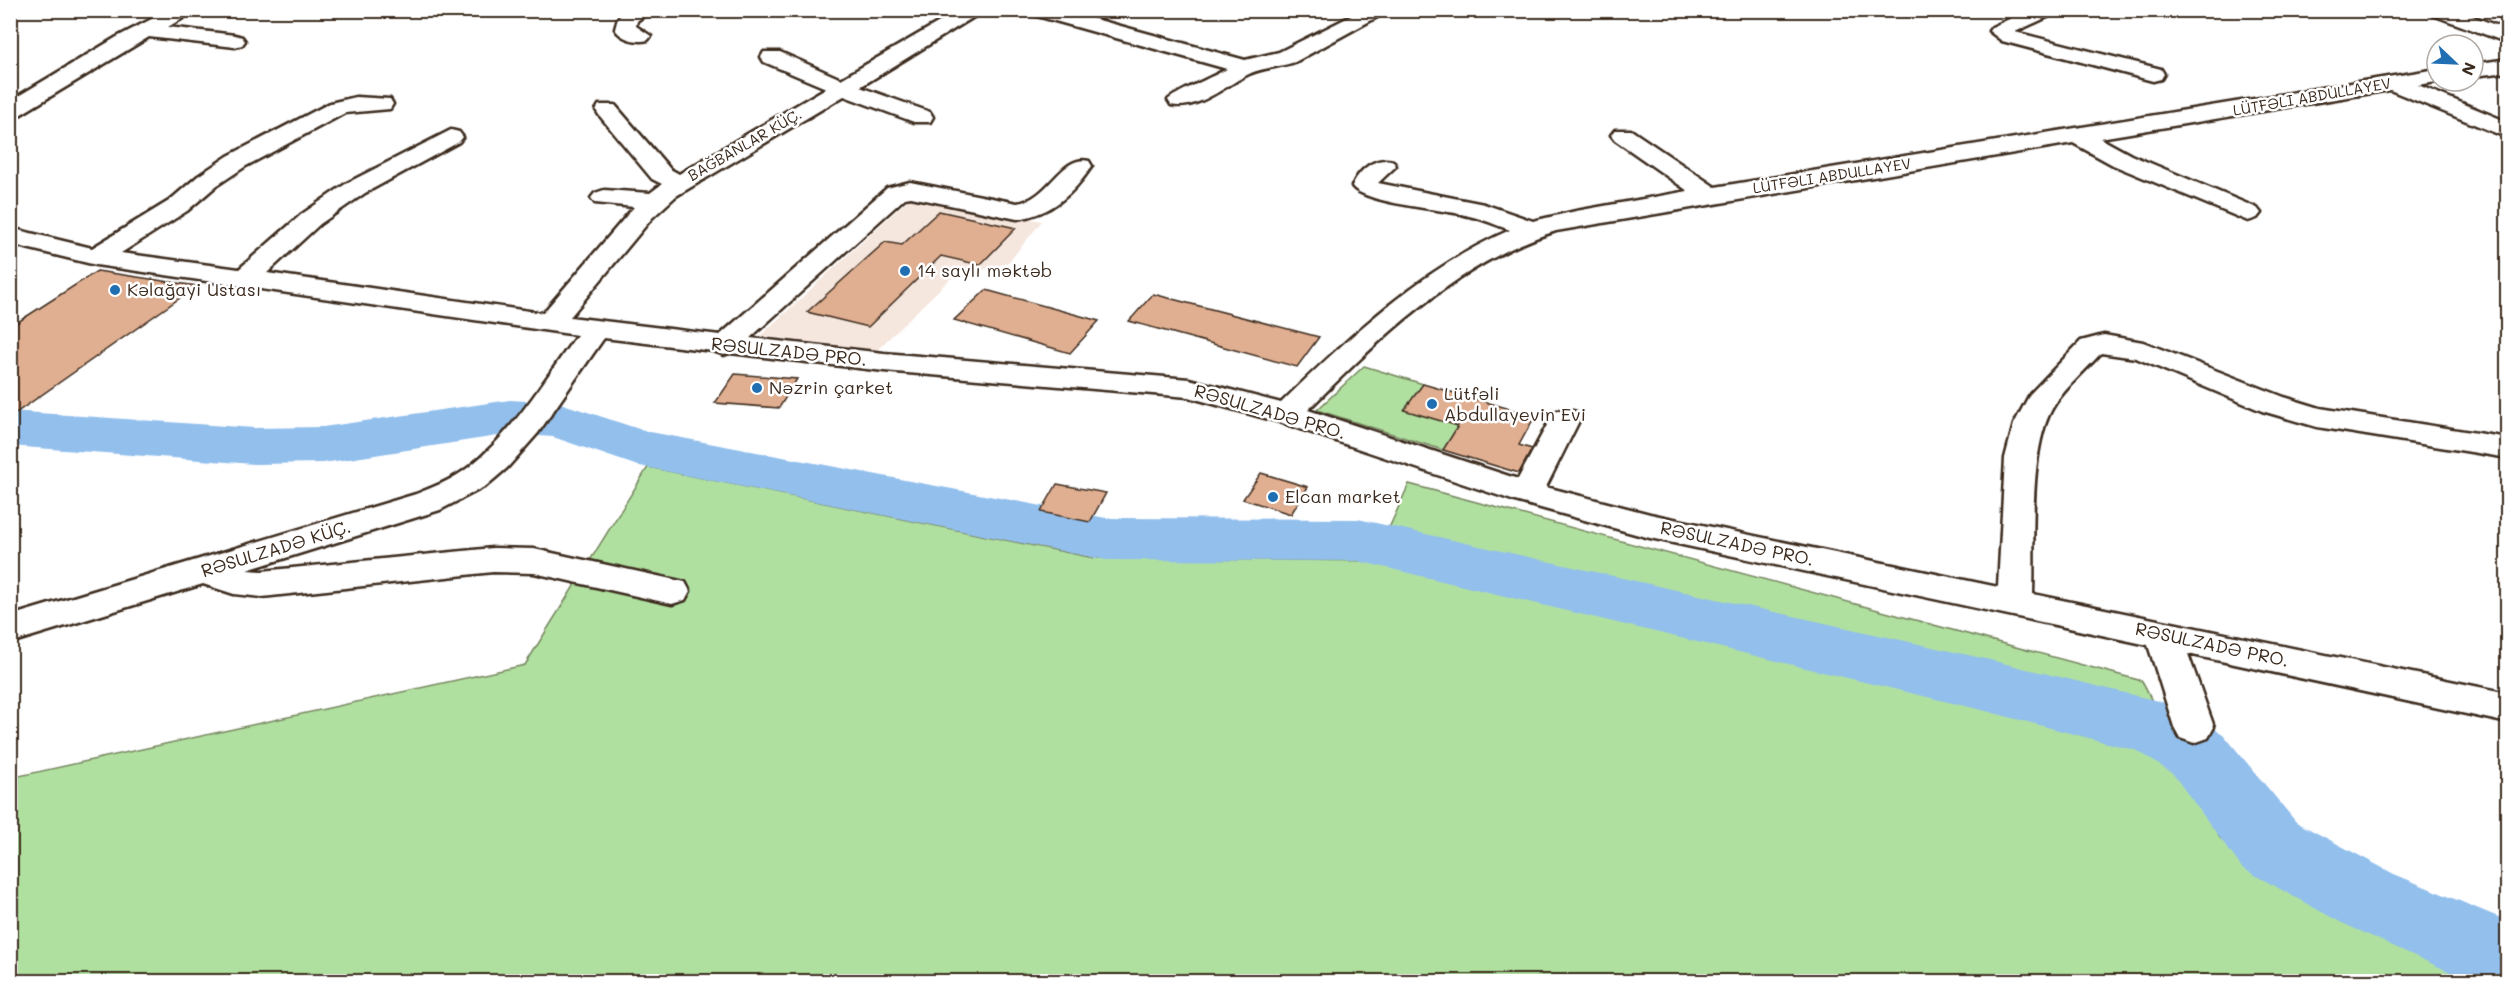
<svg xmlns="http://www.w3.org/2000/svg" width="2518" height="992" viewBox="0 0 2518 992" font-family="Mali,sans-serif">
	<style>
		.built { fill: #f6e7de }
		.green { fill: #b0e0a0; stroke: #76855f; stroke-width: 1.5 }
		.lines { fill: none; stroke-linecap: round; stroke-linejoin: round }
		.river { fill: #92bfec; fill-rule: evenodd }
		.building { fill: #e0af91; stroke: #3b2a1e; stroke-width: 1.5 }
		.minor-casing { stroke: #3b2a1e; stroke-width: 5 }
		.minor { fill: #fff; fill-rule: evenodd }
		.poi-dot { fill: #1f6fb2; stroke: #fff; stroke-width: 2 }
		.labels { text-anchor: middle; stroke-width: 5; stroke-linejoin: round; paint-order: stroke }
		.far-street-label { font-size: 15px; fill: #3b2a1e; stroke: #fff }
		.poi-label { font-size: 18px; fill: #3b2a1e; stroke: #fff; text-anchor: start }
		.street-label { font-size: 18px; fill: #3b2a1e; stroke: #fff }
	</style>
	<rect width="100%" height="100%" fill="#fff"/>
	<filter id="ink" filterUnits="userSpaceOnUse"><feTurbulence type="fractalNoise" baseFrequency=".0167" numOctaves="2"/><feDisplacementMap in="SourceGraphic" scale="12" xChannelSelector="R" yChannelSelector="G"/><feConvolveMatrix kernelMatrix="1 2 1 2 8 2 1 2 1" color-interpolation-filters="sRGB"/></filter>
	<g filter="url(#ink)">
		<!-- built -->
		<path class="built" d="M 911,197 L 1042,221 L 1008,263 L 950,279 L 877,350 L 760,336 Z"/>
		<!-- green -->
		<path class="green" d="M 1364,366 L 1423,384 L 1412,399 L 1458,426 L 1443,450 L 1317,410 Z
			M 648,467 L 1094,558 L 1374,561 L 1409,484 L 2142,681 L 2220,838 L 2301,889 L 2503,981 L 11,981 L 10,778 L 525,665 Z"/>
		<g class="lines">
			<!-- river -->
			<path class="river" d="M 510,400 L 560,403 L 645,431 L 1106,518 L 1358,519 L 1986,659 L 2158,701 L 2183,709 L 2223,734 L 2296,822 L 2394,874 L 2508,921 L 2508,982 L 2472,982 L 2340,922 L 2242,868 L 2173,774 L 2138,751 L 1986,711 L 1358,561 L 1106,560 L 635,465 L 553,437 L 510,434 L 323,463 L 254,464 L 10,446 L 10,411 L 254,428 L 323,427 Z"/>
		</g>
		<!-- building -->
		<path class="building" d="M 939,211 L 1016,228 L 980,265 L 941,256 L 868,327 L 807,312 L 885,242 L 902,245 Z
			M 97,271 L 197,286 L 10,417 L 10,327 Z
			M 986,290 L 1099,321 L 1070,353 L 954,320 Z
			M 1153,294 L 1319,337 L 1297,367 L 1129,321 Z
			M 735,374 L 797,379 L 779,408 L 715,403 Z
			M 1423,384 L 1535,416 L 1519,445 L 1532,449 L 1519,473 L 1443,450 L 1458,426 L 1404,410 Z
			M 1261,473 L 1308,487 L 1291,514 L 1243,499 Z
			M 1057,484 L 1106,493 L 1090,522 L 1041,512 Z"/>
		<g class="lines">
			<defs>
				<path id="minor" d="M 169,10 L 196,10 L 168,27 L 235,35 L 242,37 L 245,41 L 242,45 L 235,47 L 149,37 L 18,116 L 10,118 L 10,101 L 117,37 Z
					M 626,10 L 652,10 L 637,21 L 636,26 L 651,36 L 648,40 C 637,43 621,39 615,29 L 618,18 Z
					M 960,10 L 985,10 L 860,87 L 930,112 L 933,117 L 930,122 L 914,122 L 844,96 L 676,196 L 652,218 L 570,317 L 720,335 L 887,188 L 910,182 L 1017,203 C 1049,200 1061,154 1089,161 L 1092,166 C 1073,194 1052,214 1017,219 L 911,197 L 905,198 L 750,338 L 884,353 L 1189,379 L 1281,403 C 1349,337 1422,268 1510,230 C 1496,225 1483,219 1469,216 C 1446,209 1364,204 1352,186 C 1359,170 1375,156 1393,161 L 1396,166 L 1378,183 L 1484,204 L 1533,221 L 1576,211 L 1688,191 L 1615,140 L 1611,135 L 1615,130 L 1631,130 L 1715,187 L 2437,69 L 2437,81 L 2443,81 L 2418,85 L 2508,122 L 2508,138 L 2390,90 L 2100,138 L 2131,155 L 2257,208 L 2261,213 L 2257,218 L 2248,221 L 2113,165 L 2073,143 L 1556,231 C 1459,261 1378,340 1308,410 L 1518,479 L 1554,412 L 1565,409 L 1576,412 L 1580,419 L 1546,487 L 1650,514 L 1998,587 L 2005,458 L 2014,424 L 2030,394 L 2081,341 L 2104,335 L 2143,342 L 2284,397 L 2320,408 L 2508,438 L 2508,458 L 2317,427 L 2262,411 L 2136,358 L 2101,353 C 2086,370 2067,386 2055,404 C 2027,445 2035,544 2033,594 L 2508,693 L 2508,723 L 2188,654 L 2214,727 L 2208,738 L 2194,743 L 2180,738 L 2174,727 L 2148,645 L 1650,538 L 1515,501 L 1276,421 L 1188,397 L 884,371 L 730,353 L 724,355 L 713,351 L 604,338 L 538,433 L 507,468 L 486,486 L 440,510 L 247,570 L 262,571 L 493,548 L 534,549 L 685,582 L 690,591 L 685,600 L 672,604 L 534,573 L 493,572 L 262,597 L 234,594 L 203,584 L 10,643 L 10,616 L 416,494 C 434,487 454,479 469,467 C 514,432 544,380 577,335 L 96,265 L 10,244 L 10,228 L 92,248 L 169,201 L 198,176 L 228,156 L 330,103 L 356,97 L 390,99 L 393,104 L 390,109 L 345,113 L 246,166 L 216,186 L 187,211 L 121,253 L 239,269 L 302,214 L 347,183 L 451,130 L 459,132 L 463,137 L 459,142 L 365,193 L 320,224 L 267,273 L 543,313 L 634,207 L 595,203 L 591,198 L 595,193 L 604,190 L 650,193 L 662,184 L 652,179 L 599,115 L 596,110 L 599,105 L 615,105 L 670,169 L 679,174 L 826,88 L 764,62 L 761,57 L 764,52 L 780,52 L 841,79 Z
					M 1027,10 L 1062,10 L 1245,60 L 1279,52 L 1363,10 L 1390,10 L 1295,62 C 1280,67 1261,68 1249,74 C 1226,85 1198,111 1171,105 L 1168,100 C 1171,95 1216,75 1227,69 L 1030,14 Z
					M 2029,10 L 2057,10 L 2054,14 L 2015,32 L 2161,69 L 2164,74 L 2161,79 L 2153,81 L 2002,41 L 1989,31 L 1992,27 Z
					M 2427,10 L 2457,10 L 2508,30 L 2508,43 L 2430,14 Z
					M 2508,59 L 2508,72 L 2473,76 L 2473,64 Z"/>
			</defs>
			<!-- minor casing -->
			<use href="#minor" class="minor-casing"/>
			<!-- minor -->
			<use href="#minor" class="minor"/>
		</g>
	</g>
	<!-- markers -->
	<g class="poi-dot">
		<circle cx="905" cy="271" r="6"/>
		<circle cx="115" cy="290" r="6"/>
		<circle cx="757" cy="388" r="6"/>
		<circle cx="1432" cy="404" r="6"/>
		<circle cx="1273" cy="497" r="6"/>
	</g>
	<g class="labels">
		<!-- far-street labels -->
		<g class="far-street-label">
			<text transform="translate(2312 97) rotate(-10)" y="5">LÜTFƏLI ABDULLAYEV</text>
			<text transform="translate(745 145) rotate(-30)" y="5">BAĞBANLAR KÜÇ.</text>
			<text transform="translate(1832 176) rotate(-9)" y="5">LÜTFƏLI ABDULLAYEV</text>
		</g>
		<!-- poi labels -->
		<g class="poi-label">
			<text x="917" y="277">14 saylı məktəb</text>
			<text x="127" y="296">Kəlağayi Ustası</text>
			<text x="769" y="394">Nəzrin çarket</text>
			<text x="1444" y="400">Lütfəli<tspan x="1444" dy="21">Abdullayevin Evi</tspan></text>
			<text x="1285" y="503">Elcan market</text>
		</g>
		<!-- street labels -->
		<g class="street-label">
			<text transform="translate(789 352) rotate(6)" y="6">RƏSULZADƏ PRO.</text>
			<text transform="translate(1270 412) rotate(16)" y="6">RƏSULZADƏ PRO.</text>
			<text transform="translate(1737 544) rotate(12)" y="6">RƏSULZADƏ PRO.</text>
			<text transform="translate(276 549) rotate(-17)" y="6">RƏSULZADƏ KÜÇ.</text>
			<text transform="translate(2212 645) rotate(12)" y="6">RƏSULZADƏ PRO.</text>
		</g>
	</g>
	<!-- margin -->
	<rect width="2518" height="992" fill="none" stroke="#fff" stroke-width="36"/>
	<rect x="18" y="18" width="2482" height="956" fill="none" stroke="#3b2a1e" stroke-width="2" filter="url(#ink)"/>
	<!-- north arrow -->
	<g transform="translate(2455 63) rotate(113)"><circle r="28" fill="#ffffff" stroke="#b1aaa5" stroke-width="1.5"/>
	<path d="M0-4.5L10 22L0 15L-10 22Z" fill="#1f6fb2"/>
	<text y="-9" font-size="16" font-weight="bold" text-anchor="middle" fill="#3b2a1e">N</text>
	</g>
</svg>
